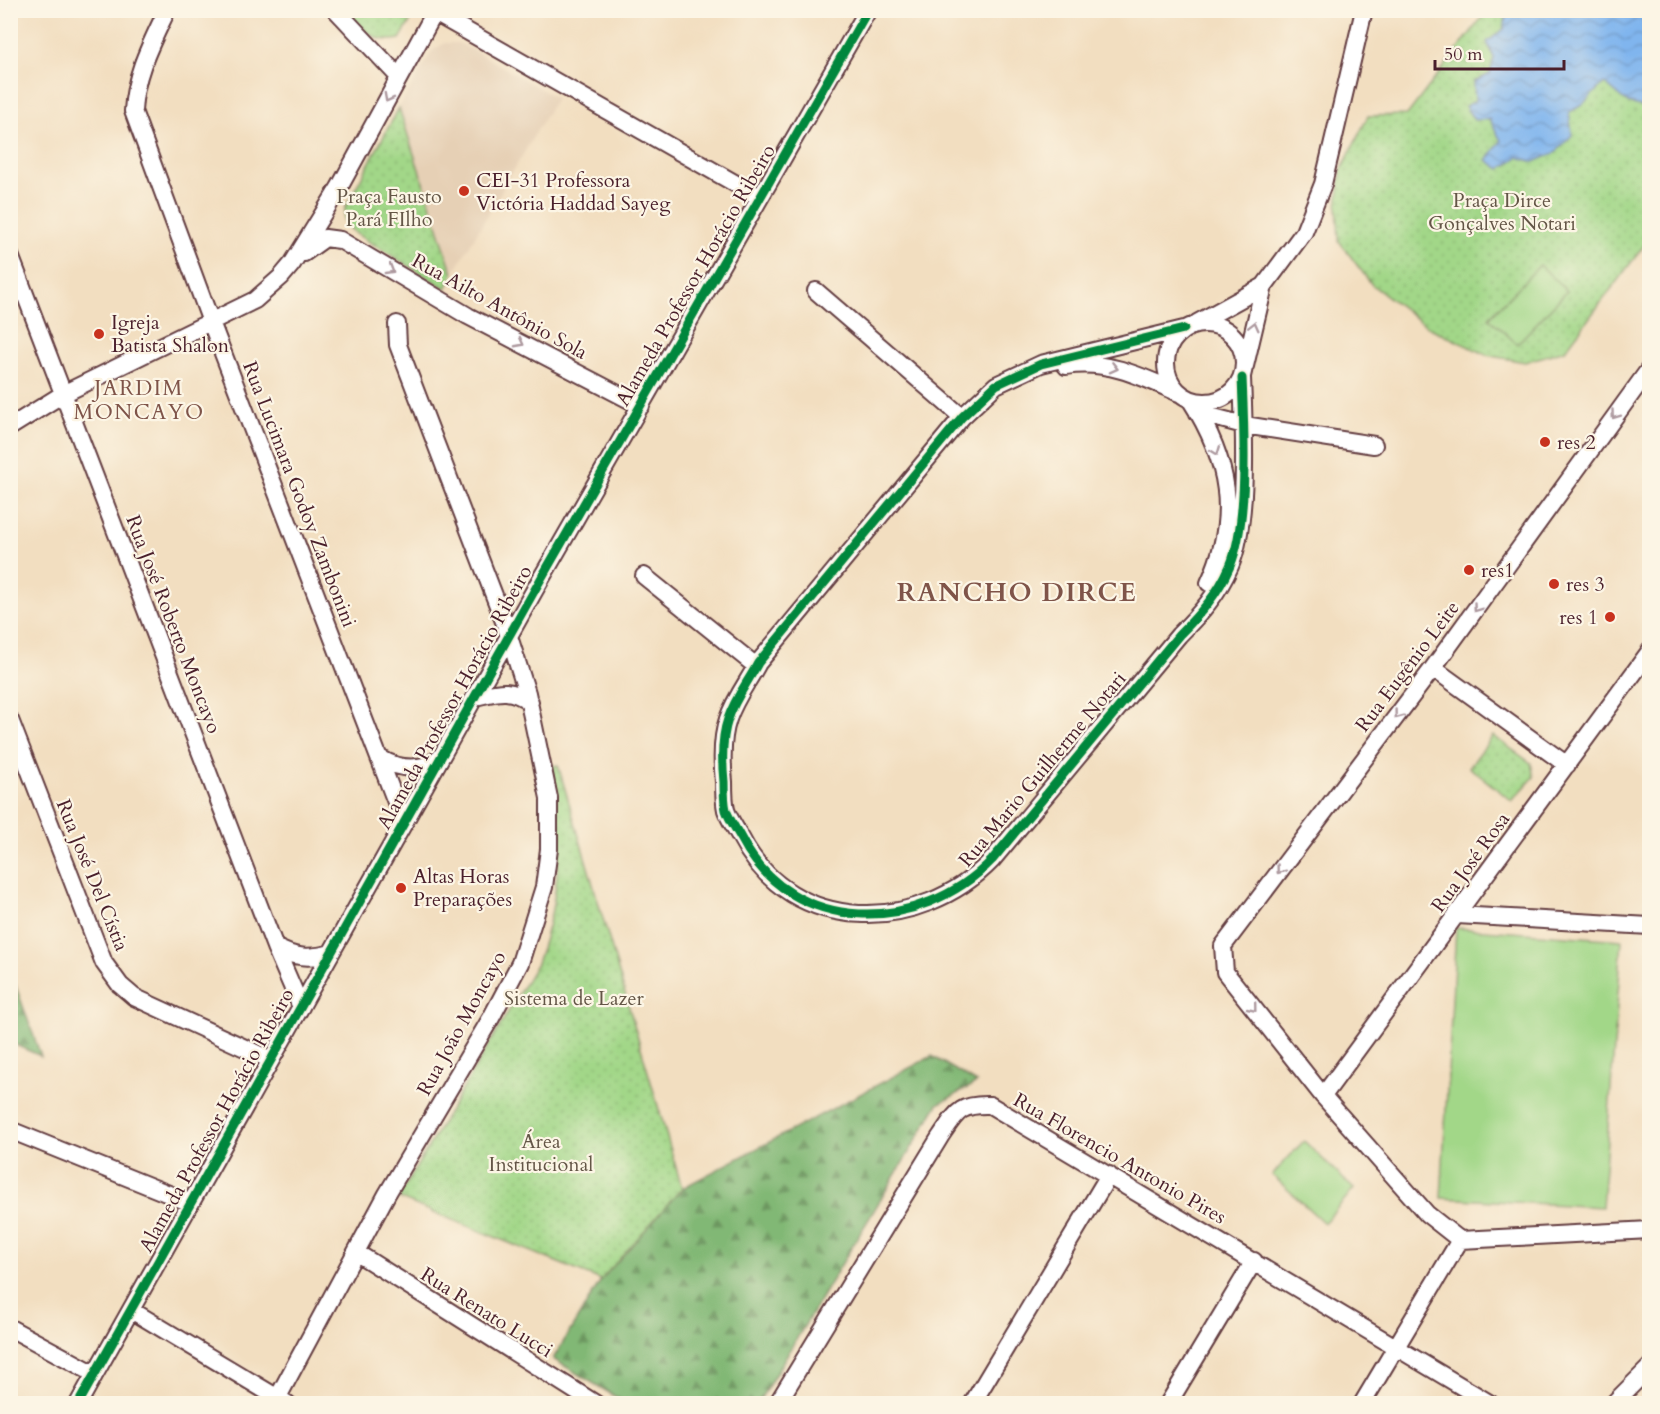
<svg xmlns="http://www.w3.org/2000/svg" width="1660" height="1414" viewBox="0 0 1660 1414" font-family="Cardo,serif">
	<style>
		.built { fill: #e6d0b5 }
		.forest { fill: url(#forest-firs); stroke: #666c50; stroke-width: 1.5 }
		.park { fill: url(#park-dots); stroke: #767b5a; stroke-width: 1.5 }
		.garden { fill: #a2d788; stroke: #767b5a; stroke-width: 1.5 }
		.water { fill: url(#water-waves); stroke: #656a8c; stroke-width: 1.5 }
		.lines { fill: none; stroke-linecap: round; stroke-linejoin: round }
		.street-casing { stroke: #633c41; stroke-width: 20 }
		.street { stroke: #fff; stroke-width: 16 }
		.cycleway-casing { stroke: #fcf5e5; stroke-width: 13 }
		.cycleway { stroke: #00873e; stroke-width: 9 }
		.oneway { stroke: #ae9aa0 }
		.poi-dot { fill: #c8321e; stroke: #fcf5e5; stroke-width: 2 }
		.labels { text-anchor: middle; stroke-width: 4.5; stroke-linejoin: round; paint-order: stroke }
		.poi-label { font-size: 20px; fill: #4a1f2b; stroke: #fcf5e5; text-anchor: start }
		.park-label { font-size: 20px; fill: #645647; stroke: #fcf5e5 }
		.street-label { font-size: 20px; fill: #4a1f2b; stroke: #fcf5e5 }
		.neighbourhood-label { font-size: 21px; letter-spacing: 1.5px; fill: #7f5449; stroke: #fcf5e5 }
		.district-label { font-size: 26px; font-weight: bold; letter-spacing: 1.5px; fill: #7f5449; stroke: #fcf5e5 }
	</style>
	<defs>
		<pattern id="forest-firs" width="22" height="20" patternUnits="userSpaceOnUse" patternTransform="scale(1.5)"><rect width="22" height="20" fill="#81b874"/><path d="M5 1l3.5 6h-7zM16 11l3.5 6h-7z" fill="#6c955f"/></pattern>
		<pattern id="park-dots" width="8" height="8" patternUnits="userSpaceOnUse" patternTransform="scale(1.5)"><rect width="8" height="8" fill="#a2d788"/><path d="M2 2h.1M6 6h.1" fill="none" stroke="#8db876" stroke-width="1.8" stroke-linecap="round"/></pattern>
		<pattern id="water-waves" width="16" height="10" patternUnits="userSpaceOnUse" patternTransform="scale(1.5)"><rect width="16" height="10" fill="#80b5ee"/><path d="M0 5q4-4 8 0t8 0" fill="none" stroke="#6b93c1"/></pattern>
	</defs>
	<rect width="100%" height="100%" fill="#fcf5e5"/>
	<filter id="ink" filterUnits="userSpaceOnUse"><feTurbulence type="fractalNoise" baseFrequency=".0167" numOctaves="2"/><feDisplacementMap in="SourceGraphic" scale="12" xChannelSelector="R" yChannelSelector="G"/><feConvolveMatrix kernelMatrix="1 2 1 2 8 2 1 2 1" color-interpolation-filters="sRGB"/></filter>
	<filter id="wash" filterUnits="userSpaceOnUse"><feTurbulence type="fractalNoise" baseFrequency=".008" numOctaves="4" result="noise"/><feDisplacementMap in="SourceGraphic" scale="24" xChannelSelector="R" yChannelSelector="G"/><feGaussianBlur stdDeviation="1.35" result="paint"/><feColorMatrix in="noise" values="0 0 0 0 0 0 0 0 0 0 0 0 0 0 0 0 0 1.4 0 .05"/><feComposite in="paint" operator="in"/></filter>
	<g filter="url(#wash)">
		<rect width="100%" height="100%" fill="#f2dec0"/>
		<!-- built -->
		<path class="built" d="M 445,43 L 458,43 L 474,50 L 556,98 L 453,274 L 399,108 L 432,51 Z"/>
		<!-- forest -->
		<path class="forest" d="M 11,973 L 41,1056 L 11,1043 Z
			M 932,1056 L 977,1083 L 938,1104 L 758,1403 L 626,1403 L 553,1359 L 601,1280 L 682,1188 Z"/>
		<!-- park -->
		<path class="park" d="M 344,11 L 416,11 L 400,39 C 372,44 363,28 344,11 Z
			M 1487,11 L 1649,11 L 1649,239 L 1565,350 L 1525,362 L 1486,355 L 1428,327 L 1372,285 L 1339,241 L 1337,207 L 1341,171 L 1368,116 L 1407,115 Z
			M 399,108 L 453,274 L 446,289 L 353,232 L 344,220 L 345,208 Z
			M 1493,736 L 1531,763 L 1534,777 L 1512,801 L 1469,767 Z
			M 558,765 L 682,1188 L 601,1280 L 398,1198 L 537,963 C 563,890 561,842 552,766 Z"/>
		<!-- garden -->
		<path class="garden" d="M 1540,265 L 1567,291 L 1517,344 L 1489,318 Z
			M 1456,928 L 1622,940 L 1602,1207 L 1441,1198 Z
			M 1304,1141 L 1354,1189 L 1324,1223 L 1272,1175 Z"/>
		<!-- water -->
		<path class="water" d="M 1514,10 L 1649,11 L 1649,108 L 1628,103 L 1604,83 L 1581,106 L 1569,112 L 1572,135 L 1555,153 L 1534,162 L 1518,157 L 1500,169 L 1487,160 L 1501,141 L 1490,119 L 1474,120 L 1465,106 L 1475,101 L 1474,82 L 1490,74 L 1494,58 L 1487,42 L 1504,29 L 1506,15 Z"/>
	</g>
	<g filter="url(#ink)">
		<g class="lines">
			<defs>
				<path id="street" d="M 167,10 C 151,44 135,73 133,111 L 211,322 L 404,823
					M 336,10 L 399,77
					M 435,13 L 759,197
					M 304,253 L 325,238 L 340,240 L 468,316 L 641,406
					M 10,255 L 275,947 L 301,1007
					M 816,291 L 962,417
					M 1197,323 L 1264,286
					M1166 363a39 39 0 1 1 78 0a39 39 0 1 1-78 0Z
					M 1184,329 L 1041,364 L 996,385 L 962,417 L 758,663 C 748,682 735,698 728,719 C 721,739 722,762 724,782 C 724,791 724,801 726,810 C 729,819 736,829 741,838 C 792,937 921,934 992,860 L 1179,635 C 1200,614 1218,594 1230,566 C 1249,522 1244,427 1242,378
					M 1066,366 C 1107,359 1143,377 1179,393
					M 1245,366 L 1264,286 L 1304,232 L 1323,184 L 1364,10
					M 1190,399 C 1229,460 1240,516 1209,583
					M 1198,413 L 1244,425 L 1374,445
					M 10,427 L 63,394 L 255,300 L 281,277 L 292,264 L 339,188 L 436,10
					M 644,576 L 756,666
					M 1433,668 L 1567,765
					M 475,697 C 498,692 509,687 530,702
					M 10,720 L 104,963 L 120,985 L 134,997 L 271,1060
					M 380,758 C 400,770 420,772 440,758
					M 1457,915 L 1650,926
					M 275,947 C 294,958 310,959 331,953
					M 1323,1096 L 1650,651
					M 10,1130 L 191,1203
					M 1460,1240 L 1427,1214 L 1323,1096 L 1225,972 L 1223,946 L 1433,668 L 1650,368
					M 357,1253 L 596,1404
					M 131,1310 L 288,1404
					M 10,1328 L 95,1374
					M 278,1397 L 387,1194 L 491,1018 L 520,963 L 544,887 L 549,849 L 549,798 L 527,693 L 505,624 L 398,345 L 397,324
					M 78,1404 L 542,577 L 868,10
					M 777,1404 L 940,1137 C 957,1112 959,1104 990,1105 L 1491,1404
					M 972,1404 L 1109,1175
					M 1168,1404 L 1254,1261
					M 1362,1404 L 1460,1240 L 1650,1230
					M 1613,1404 L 1650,1367"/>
			</defs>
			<!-- street casing -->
			<use href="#street" class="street-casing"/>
			<!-- street -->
			<use href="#street" class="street"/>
			<defs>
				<path id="cycleway" d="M 1184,329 L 1041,364 L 996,385 L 962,417 L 758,663 C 748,682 735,698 728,719 C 721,739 722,762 724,782 C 724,791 724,801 726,810 C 729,819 736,829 741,838 C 792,937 921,934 992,860 L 1179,635 C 1200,614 1218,594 1230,566 C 1249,522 1244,427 1242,378
					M 78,1404 L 542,577 L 868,10"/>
			</defs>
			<!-- cycleway casing -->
			<use href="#cycleway" class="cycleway-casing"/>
			<!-- cycleway -->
			<use href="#cycleway" class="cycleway"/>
		</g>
		<!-- one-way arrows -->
		<defs><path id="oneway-chevron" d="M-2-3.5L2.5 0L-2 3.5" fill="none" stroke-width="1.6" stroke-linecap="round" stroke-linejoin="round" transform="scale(1.5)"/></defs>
		<g class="oneway">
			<use href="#oneway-chevron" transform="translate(388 98) rotate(118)"/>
			<use href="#oneway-chevron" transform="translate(390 270) rotate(31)"/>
			<use href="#oneway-chevron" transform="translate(1254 326) rotate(-76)"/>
			<use href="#oneway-chevron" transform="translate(520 343) rotate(28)"/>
			<use href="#oneway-chevron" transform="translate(1114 368) rotate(14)"/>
			<use href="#oneway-chevron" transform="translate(1615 415) rotate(126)"/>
			<use href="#oneway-chevron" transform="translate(1216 451) rotate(69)"/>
			<use href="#oneway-chevron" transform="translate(1477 608) rotate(126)"/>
			<use href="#oneway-chevron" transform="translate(1398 715) rotate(127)"/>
			<use href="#oneway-chevron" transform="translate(1280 870) rotate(127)"/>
			<use href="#oneway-chevron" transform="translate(1253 1008) rotate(51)"/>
		</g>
	</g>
	<!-- markers -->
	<g class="poi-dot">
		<circle cx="464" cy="191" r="6"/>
		<circle cx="99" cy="334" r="6"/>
		<circle cx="1545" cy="442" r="6"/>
		<circle cx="1469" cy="570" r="6"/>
		<circle cx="1554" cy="584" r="6"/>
		<circle cx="1610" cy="617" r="6"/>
		<circle cx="401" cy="888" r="6"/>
	</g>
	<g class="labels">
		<!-- poi labels -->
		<g class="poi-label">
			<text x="476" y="187">CEI-31 Professora<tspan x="476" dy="23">Victória Haddad Sayeg</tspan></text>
			<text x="111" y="329">Igreja<tspan x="111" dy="23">Batista Shalon</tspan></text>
			<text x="1557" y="449">res 2</text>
			<text x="1481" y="577">res1</text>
			<text x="1566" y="591">res 3</text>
			<text x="1598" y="624" text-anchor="end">res 1</text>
			<text x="413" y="883">Altas Horas<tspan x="413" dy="23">Preparações</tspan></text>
		</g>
		<!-- park labels -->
		<g class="park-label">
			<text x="389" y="203">Praça Fausto<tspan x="389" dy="23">Pará FIlho</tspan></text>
			<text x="1502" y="207">Praça Dirce<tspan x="1502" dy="23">Gonçalves Notari</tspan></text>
			<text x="574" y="1005">Sistema de Lazer</text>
			<text x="541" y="1148">Área<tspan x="541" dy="23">Institucional</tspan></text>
		</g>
		<!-- street labels -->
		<g class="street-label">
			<text transform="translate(695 275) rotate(-60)" y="7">Alameda Professor Horácio Ribeiro</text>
			<text transform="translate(500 306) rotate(29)" y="7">Rua Ailto Antônio Sola</text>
			<text transform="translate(300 494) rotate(69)" y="7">Rua Lucimara Godoy Zambonini</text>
			<text transform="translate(174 624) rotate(69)" y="7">Rua José Roberto Moncayo</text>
			<text transform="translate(1407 666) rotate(-53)" y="7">Rua Eugênio Leite</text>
			<text transform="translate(454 697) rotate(-61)" y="7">Alameda Professor Horácio Ribeiro</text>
			<text transform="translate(1042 769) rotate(-50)" y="7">Rua Mario Guilherme Notari</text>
			<text transform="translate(1470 862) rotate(-54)" y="7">Rua José Rosa</text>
			<text transform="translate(93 875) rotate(68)" y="7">Rua José Del Cístia</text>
			<text transform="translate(461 1023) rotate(-61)" y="7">Rua João Moncayo</text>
			<text transform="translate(216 1120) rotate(-61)" y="7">Alameda Professor Horácio Ribeiro</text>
			<text transform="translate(1120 1158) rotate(30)" y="7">Rua Florencio Antonio Pires</text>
			<text transform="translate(487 1312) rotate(32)" y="7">Rua Renato Lucci</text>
		</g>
		<!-- neighbourhood labels -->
		<g class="neighbourhood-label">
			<text x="139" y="395">JARDIM<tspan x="139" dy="24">MONCAYO</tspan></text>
		</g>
		<!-- district labels -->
		<g class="district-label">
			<text x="1017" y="601">RANCHO DIRCE</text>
		</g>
	</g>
	<!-- margin -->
	<rect width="1660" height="1414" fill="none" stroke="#fcf5e5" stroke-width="36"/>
	<!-- scale -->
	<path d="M1435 60v9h129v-9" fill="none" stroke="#4a1f2b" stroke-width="3"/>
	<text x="1444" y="60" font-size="18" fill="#4a1f2b" stroke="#fcf5e5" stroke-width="4.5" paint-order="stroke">50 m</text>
</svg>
